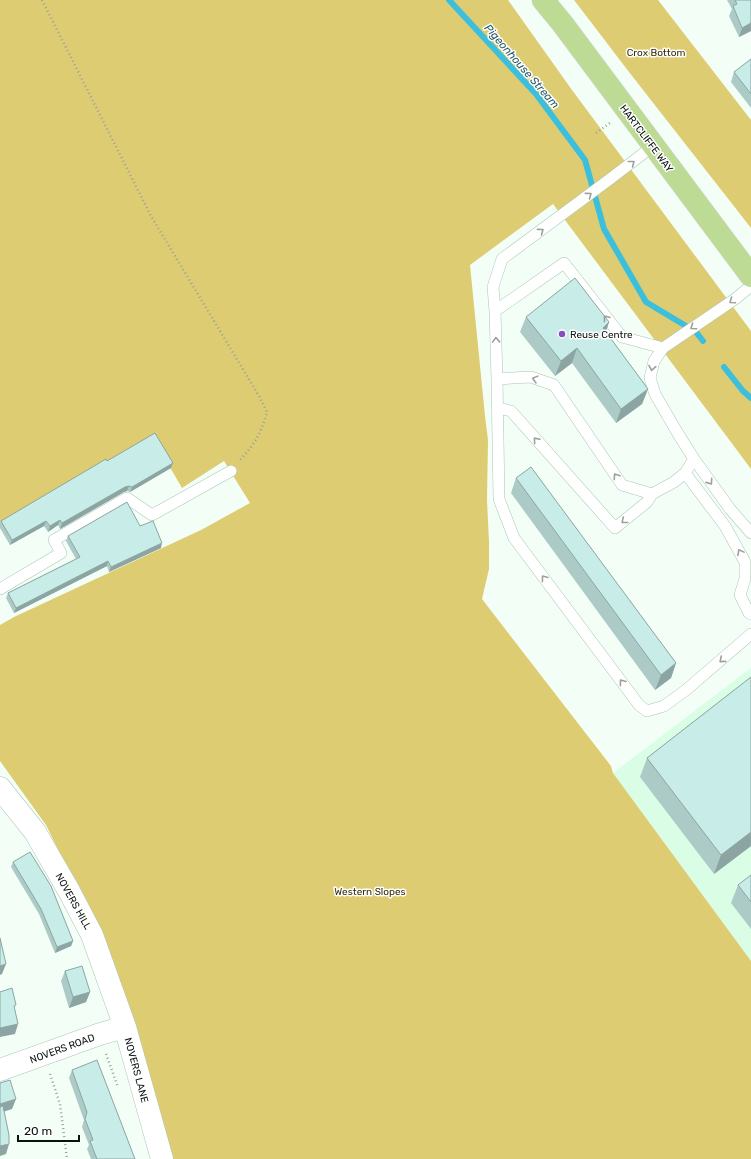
<svg xmlns="http://www.w3.org/2000/svg" width="751" height="1159" viewBox="0 0 751 1159" font-family="Rubik,sans-serif">
	<style>
		.built { fill: #dafde6 }
		.green { fill: #decc73 }
		.lines { fill: none; stroke-linecap: round; stroke-linejoin: round }
		.stream { stroke: #3cbfdc; stroke-width: 6 }
		.lane-casing { stroke: #abc6b4; stroke-width: 12 }
		.street-casing { stroke: #abc6b4; stroke-width: 23 }
		.highway-casing { stroke: #d8d9d8; stroke-width: 23 }
		.path { stroke: #97a29b; stroke-width: 2.5; stroke-dasharray: 1 3; stroke-linecap: butt }
		.lane { stroke: #fff; stroke-width: 11 }
		.street { stroke: #fff; stroke-width: 22 }
		.highway { stroke: #bddb95; stroke-width: 22 }
		.wall { fill: #accbc7 }
		.shaded-wall { fill: #8ca5a2 }
		.building { fill: #c8ece7; stroke: #8ca5a2 }
		.oneway { stroke: #9da19e }
		.poi-dot { fill: #894cc2; stroke: #fff; stroke-width: 1.5 }
		.labels { text-anchor: middle; stroke-width: 3; stroke-linejoin: round; paint-order: stroke }
		.park-label { font-size: 10px; fill: #332b01; stroke: #fff }
		.street-label { font-size: 10px; fill: #09130d; stroke: #fff }
		.poi-label { font-size: 10px; fill: #09130d; stroke: #fff; text-anchor: start }
		.water-label { font-size: 11px; font-style: italic; fill: #255966; stroke: #fff }
	</style>
	<rect width="100%" height="100%" fill="#f3fef7"/>
	<!-- built -->
	<path class="built" d="M 751,668 L 751,961 L 613,773 Z"/>
	<!-- green -->
	<path class="green" d="M 0,0 L 508,0 L 572,90 L 751,331 L 751,469 L 553,204 L 470,265 L 485,416 L 488,440 L 487,500 L 489,542 L 489,569 L 482,599 L 611,766 L 613,773 L 751,961 L 751,1159 L 169,1159 L 164,1147 L 136,1025 L 97,929 L 46,825 L 0,761 L 0,625 L 14,617 L 201,530 L 250,503 L 224,461 L 182,488 L 153,438 L 0,527 Z
		M 574,0 L 658,0 L 751,120 L 751,228 L 629,72 Z"/>
	<g class="lines">
		<!-- stream -->
		<path class="stream" d="M 449,0 L 536,94 L 585,160 L 604,229 L 646,302 L 696,332 L 703,341
			M 724,367 L 743,391 L 751,398"/>
		<defs>
			<path id="lane" d="M 653,146 L 610,179 L 502,259 L 493,287 L 495,311 L 497,379 L 499,499 L 514,538 L 639,705 L 647,711 L 664,706 L 686,690 L 751,634
				M 751,286 L 735,299 L 663,348 L 654,361 L 650,378 L 655,394 L 677,432 L 694,459 L 730,509 L 751,533
				M 495,311 L 564,263 L 622,337 L 663,348
				M 497,379 L 531,377 L 554,385 L 622,485 L 652,494 L 674,482 L 685,473 L 694,459
				M 498,408 L 511,411 L 615,528 L 647,502 L 652,494
				M 685,473 L 725,526 L 745,562 L 745,579 L 740,595 L 749,613 L 751,614
				M 0,589 L 61,553 L 54,540 L 127,498 L 152,515 L 231,471"/>
			<path id="street" d="M 0,788 L 35,832 L 69,891 L 92,935 L 125,1027 L 162,1159
				M 0,1070 L 100,1034 L 125,1027"/>
			<path id="highway" d="M 543,0 L 562,23 L 751,276"/>
		</defs>
		<!-- lane casing -->
		<use href="#lane" class="lane-casing"/>
		<!-- street casing -->
		<use href="#street" class="street-casing"/>
		<!-- highway casing -->
		<use href="#highway" class="highway-casing"/>
		<!-- path -->
		<path class="path" d="M 42,0 L 151,216 L 259,396 L 267,412 C 261,433 255,444 240,460
			M 596,133 L 610,123
			M 106,1054 L 118,1087
			M 50,1074 L 60,1104 L 67,1159"/>
		<!-- lane -->
		<use href="#lane" class="lane"/>
		<!-- street -->
		<use href="#street" class="street"/>
		<!-- highway -->
		<use href="#highway" class="highway"/>
	</g>
	<!-- wall -->
	<path class="wall" d="M 727,0 L 751,0 L 751,31 L 739,37 L 729,16 L 732,9 Z
		M 751,59 L 751,108 L 731,82 L 734,72 Z
		M 526,317 L 609,322 L 606,332 L 648,389 L 642,404 L 616,423 L 572,363 L 555,376 L 520,332 Z
		M 107,461 L 173,463 L 171,468 L 130,492 L 127,491 L 124,492 L 60,529 L 58,525 L 48,532 L 44,526 L 10,545 L 0,528 L 0,523 L 1,521 Z
		M 516,478 L 676,663 L 671,678 L 655,690 L 511,493 Z
		M 140,526 L 161,548 L 109,572 L 107,566 L 14,613 L 6,598 L 8,593 L 76,559 L 66,541 L 68,536 Z
		M 751,677 L 751,846 L 714,874 L 640,777 L 647,758 Z
		M 13,862 L 73,941 L 71,946 L 55,953 L 39,914 L 11,867 Z
		M 751,875 L 751,929 L 731,903 L 738,885 Z
		M 65,971 L 90,992 L 86,1002 L 69,1008 L 61,981 Z
		M 72,1070 L 135,1159 L 91,1159 L 87,1149 L 89,1145 L 82,1127 L 84,1120 L 69,1078 Z"/>
	<!-- shaded-wall -->
	<path class="shaded-wall" d="M 751,23 L 751,31 L 739,37 L 742,28 Z
		M 609,322 L 604,337 L 603,328 Z
		M 577,348 L 572,363 L 555,376 L 561,361 Z
		M 648,389 L 642,404 L 616,423 L 621,409 Z
		M 173,463 L 171,468 L 130,492 L 132,487 Z
		M 129,486 L 127,491 L 124,492 L 60,529 L 62,523 L 125,487 Z
		M 60,520 L 58,525 L 48,532 L 50,526 Z
		M 46,521 L 44,526 L 10,545 L 12,540 Z
		M 162,543 L 161,548 L 109,572 L 111,567 Z
		M 108,561 L 107,566 L 14,613 L 16,608 Z
		M 676,663 L 671,678 L 655,690 L 661,675 Z
		M 751,832 L 751,846 L 714,874 L 721,855 Z
		M 73,941 L 71,946 L 55,953 L 57,947 Z
		M 6,964 L 2,974 L 0,975 L 0,966 Z
		M 90,992 L 86,1002 L 69,1008 L 73,997 Z
		M 18,1024 L 15,1034 L 0,1037 L 0,1028 Z
		M 16,1099 L 12,1109 L 0,1113 L 0,1104 Z
		M 9,1144 L 6,1154 L 0,1156 L 0,1146 Z"/>
	<!-- building -->
	<path class="building" d="M 735,0 L 751,0 L 751,23 L 742,28 L 733,6 L 737,4 Z
		M 751,59 L 751,94 L 734,72 Z
		M 575,278 L 609,322 L 603,328 L 648,389 L 621,409 L 577,348 L 561,361 L 526,317 Z
		M 155,433 L 173,463 L 132,487 L 129,486 L 125,487 L 62,523 L 60,520 L 50,526 L 46,521 L 12,540 L 1,521 L 106,459 L 107,461 Z
		M 531,467 L 676,663 L 661,675 L 516,478 Z
		M 127,502 L 140,526 L 153,521 L 162,543 L 111,567 L 108,561 L 16,608 L 8,593 L 80,557 L 68,536 Z
		M 751,677 L 751,832 L 721,855 L 647,758 Z
		M 30,852 L 51,886 L 73,941 L 57,947 L 41,909 L 13,862 Z
		M 751,875 L 751,902 L 738,885 Z
		M 0,938 L 6,964 L 0,966 Z
		M 82,966 L 90,992 L 73,997 L 65,971 Z
		M 12,988 L 16,1005 L 14,1006 L 18,1024 L 0,1028 L 0,992 Z
		M 97,1060 L 135,1159 L 97,1159 L 90,1141 L 93,1140 L 85,1119 L 87,1112 L 72,1070 Z
		M 10,1080 L 16,1099 L 0,1104 L 0,1083 Z
		M 3,1106 L 9,1135 L 9,1144 L 0,1146 L 0,1107 Z"/>
	<!-- one-way arrows -->
	<defs><path id="oneway-chevron" d="M-2-3.5L2.5 0L-2 3.5" fill="none" stroke-width="1.6" stroke-linecap="round" stroke-linejoin="round"/></defs>
	<g class="oneway">
		<use href="#oneway-chevron" transform="translate(632 163) rotate(-38)"/>
		<use href="#oneway-chevron" transform="translate(589 195) rotate(-37)"/>
		<use href="#oneway-chevron" transform="translate(541 231) rotate(-36)"/>
		<use href="#oneway-chevron" transform="translate(732 301) rotate(145)"/>
		<use href="#oneway-chevron" transform="translate(606 318) rotate(-128)"/>
		<use href="#oneway-chevron" transform="translate(693 327) rotate(145)"/>
		<use href="#oneway-chevron" transform="translate(496 340) rotate(-92)"/>
		<use href="#oneway-chevron" transform="translate(652 368) rotate(101)"/>
		<use href="#oneway-chevron" transform="translate(535 379) rotate(-165)"/>
		<use href="#oneway-chevron" transform="translate(536 440) rotate(-131)"/>
		<use href="#oneway-chevron" transform="translate(616 476) rotate(-124)"/>
		<use href="#oneway-chevron" transform="translate(710 482) rotate(55)"/>
		<use href="#oneway-chevron" transform="translate(624 521) rotate(141)"/>
		<use href="#oneway-chevron" transform="translate(740 552) rotate(-118)"/>
		<use href="#oneway-chevron" transform="translate(544 578) rotate(-127)"/>
		<use href="#oneway-chevron" transform="translate(722 660) rotate(140)"/>
		<use href="#oneway-chevron" transform="translate(622 682) rotate(-127)"/>
	</g>
	<!-- markers -->
	<circle class="poi-dot" cx="562" cy="334" r="4"/>
	<g class="labels">
		<!-- park labels -->
		<g class="park-label">
			<text x="656" y="56">Crox Bottom</text>
			<text x="370" y="895">Western Slopes</text>
		</g>
		<!-- street labels -->
		<g class="street-label">
			<text transform="translate(647 138) rotate(53)" y="4">HARTCLIFFE WAY</text>
			<text transform="translate(74 901) rotate(61)" y="4">NOVERS HILL</text>
			<text transform="translate(62 1048) rotate(-20)" y="4">NOVERS ROAD</text>
			<text transform="translate(137 1070) rotate(75)" y="4">NOVERS LANE</text>
		</g>
		<!-- poi labels -->
		<g class="poi-label">
			<text x="570" y="338">Reuse Centre</text>
		</g>
		<!-- water labels -->
		<g class="water-label">
			<text transform="translate(522 66) rotate(49)" y="4">Pigeonhouse Stream</text>
		</g>
	</g>
	<!-- scale -->
	<path d="M18 1135v6h61v-6" fill="none" stroke="#09130d" stroke-width="2"/>
	<text x="24" y="1135" font-size="12" fill="#09130d" stroke="#ffffff" stroke-width="3" paint-order="stroke">20 m</text>
</svg>
